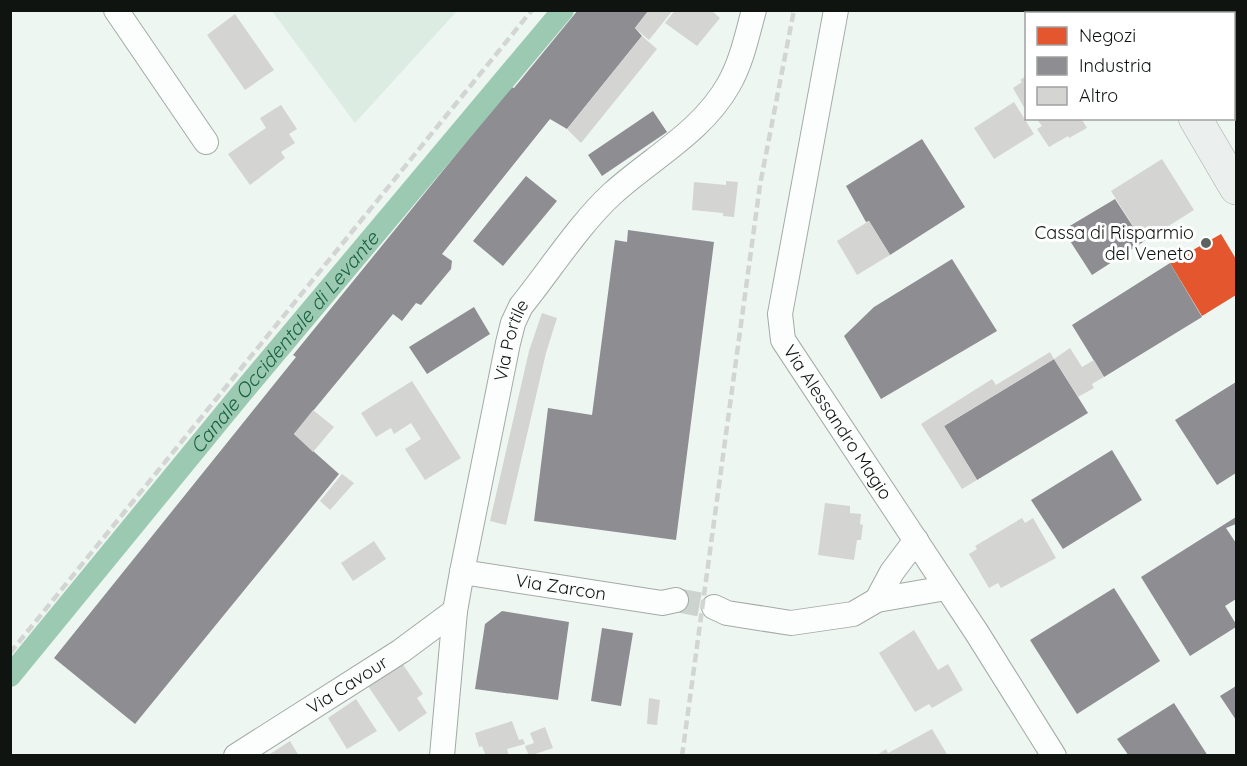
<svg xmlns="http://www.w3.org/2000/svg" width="1247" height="766" viewBox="0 0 1247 766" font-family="Quicksand,sans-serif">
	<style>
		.built { fill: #dcece3 }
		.shops { fill: #e4572e }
		.industry { fill: #8d8d92 }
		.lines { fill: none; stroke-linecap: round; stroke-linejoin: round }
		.canal { stroke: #9cc9b1; stroke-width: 22 }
		.building { fill: #d4d4d3 }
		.minor-tunnel { stroke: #cdd4cf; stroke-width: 24; stroke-dasharray: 24 12; stroke-linecap: butt }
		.minor-casing { stroke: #a3aaa6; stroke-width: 26 }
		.secondary-casing { stroke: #a3aaa6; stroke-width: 34 }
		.minor { stroke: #fcfefd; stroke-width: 24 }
		.secondary { stroke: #ebf0ee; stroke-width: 33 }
		.rail { stroke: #d2d5d3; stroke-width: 4.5; stroke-dasharray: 9 4.5; stroke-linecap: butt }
		.poi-dot { fill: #5d635f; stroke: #fff; stroke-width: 2 }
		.labels { text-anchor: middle; stroke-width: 6; stroke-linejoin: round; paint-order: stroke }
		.poi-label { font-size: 18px; fill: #0f1411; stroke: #fff; text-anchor: end }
		.street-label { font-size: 18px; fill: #0f1411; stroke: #fff }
		.water-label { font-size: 20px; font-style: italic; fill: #186041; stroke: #fff }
	</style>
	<rect width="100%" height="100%" fill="#eef6f1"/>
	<!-- built -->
	<path class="built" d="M 272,11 L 457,11 L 355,123 Z"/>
	<!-- shops -->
	<path class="shops" d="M 1221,234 L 1236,259 L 1236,295 L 1202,316 L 1170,263 Z"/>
	<!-- industry -->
	<path class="industry" d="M 578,10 L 649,10 L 635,28 L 642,36 L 567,129 L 550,119 L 442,254 L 452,261 L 451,269 L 421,305 L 416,303 L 402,321 L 393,314 L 294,434 L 339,474 L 135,724 L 54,658 L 296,357 L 293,355 L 511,87 L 514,88 Z
		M 653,111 L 667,132 L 602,176 L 588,155 Z
		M 922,139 L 965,207 L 890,255 L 869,221 L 866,222 L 846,186 Z
		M 526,176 L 557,201 L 503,266 L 473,241 Z
		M 1115,199 L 1143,242 L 1092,275 L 1063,230 Z
		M 628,230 L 714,242 L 676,540 L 534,521 L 548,408 L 592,415 L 615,240 L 627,242 Z
		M 952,259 L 997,331 L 881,399 L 844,336 L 874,307 Z
		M 1170,263 L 1202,317 L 1104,377 L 1072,325 Z
		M 474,307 L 490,334 L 427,374 L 409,347 Z
		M 1054,359 L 1088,413 L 977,480 L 944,426 Z
		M 1236,382 L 1236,473 L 1217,485 L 1175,420 Z
		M 1112,450 L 1142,500 L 1063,549 L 1031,500 Z
		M 1236,517 L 1236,524 L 1226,528 L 1236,543 L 1236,599 L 1225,606 L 1236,624 L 1236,627 L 1190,656 L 1141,577 Z
		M 1114,588 L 1160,661 L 1077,714 L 1030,640 Z
		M 502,611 L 569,622 L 558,700 L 475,689 L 485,624 Z
		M 602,628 L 633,633 L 621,706 L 591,701 Z
		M 1236,686 L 1236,720 L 1220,696 Z
		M 1174,703 L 1208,756 L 1129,756 L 1117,739 Z"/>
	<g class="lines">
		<!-- canal -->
		<path class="canal" id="s1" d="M 10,676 L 240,395 L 563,10"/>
	</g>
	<!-- building -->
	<path class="building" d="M 649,10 L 673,10 L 649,40 L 635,28 Z
		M 675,10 L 711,10 L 720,18 L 697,46 L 665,23 Z
		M 235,14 L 274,70 L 245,90 L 207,35 Z
		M 642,36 L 657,49 L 581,143 L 567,129 Z
		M 1026,76 L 1026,111 L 1013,88 L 1022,82 L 1020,80 Z
		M 1014,102 L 1034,134 L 994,159 L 974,128 Z
		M 281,105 L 297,129 L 289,134 L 295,143 L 281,152 L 285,158 L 250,185 L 228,154 L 266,128 L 260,118 Z
		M 1036,118 L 1081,118 L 1087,128 L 1069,138 L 1068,136 L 1049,147 L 1037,129 L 1042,126 Z
		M 1162,159 L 1194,210 L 1143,242 L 1111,191 Z
		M 726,181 L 738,182 L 734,217 L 723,216 L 723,213 L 692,210 L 694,182 L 726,185 Z
		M 869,221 L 890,255 L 857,275 L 837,241 Z
		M 542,313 L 557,318 L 546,353 L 506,525 L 490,521 L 529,351 Z
		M 1070,348 L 1082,367 L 1094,360 L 1104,377 L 1092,384 L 1094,388 L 1078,397 L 1054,359 Z
		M 1050,352 L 1054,359 L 944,426 L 977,480 L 962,489 L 921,424 L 992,379 L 996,385 Z
		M 412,381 L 461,458 L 425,480 L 405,449 L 421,439 L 411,423 L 394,434 L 391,428 L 376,437 L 361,413 Z
		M 313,410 L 334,427 L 313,452 L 294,434 Z
		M 342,474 L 354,483 L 330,510 L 320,501 Z
		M 825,503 L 850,506 L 850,513 L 861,514 L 860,524 L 863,525 L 861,540 L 857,540 L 854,560 L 818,555 Z
		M 1022,518 L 1025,523 L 1033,518 L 1056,558 L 1001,588 L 998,583 L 989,588 L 969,554 L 977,549 L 975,546 Z
		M 374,541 L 386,559 L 353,581 L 341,563 Z
		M 914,630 L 938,670 L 948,664 L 963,690 L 932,708 L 929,704 L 915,712 L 879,653 Z
		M 402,663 L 423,694 L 417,698 L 427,713 L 399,732 L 368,686 Z
		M 649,698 L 660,700 L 657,725 L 647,724 Z
		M 356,699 L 377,731 L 347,749 L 328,718 Z
		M 512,721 L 519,740 L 523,739 L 525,744 L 507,749 L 509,756 L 486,756 L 482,746 L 479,747 L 475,733 Z
		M 545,727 L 553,748 L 529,756 L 525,746 L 534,743 L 530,733 Z
		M 932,729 L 948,756 L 876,756 L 886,749 L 888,753 Z
		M 290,741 L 299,756 L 267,756 Z"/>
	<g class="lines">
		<!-- minor-tunnel -->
		<path class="minor-tunnel" d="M 676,600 L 714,607"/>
		<defs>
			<g id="minor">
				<path d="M 116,10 L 206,142"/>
				<path id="s2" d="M 836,10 L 780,314 L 783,340 L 977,633 L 1054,756"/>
				<path id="s3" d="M 462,572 L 662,603 L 676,600"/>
				<path d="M 877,600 L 892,572 L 916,540"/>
				<path d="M 714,607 L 727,613 L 791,623 L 853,614 L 877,600 L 946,588"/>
				<path id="s4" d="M 236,756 L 401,651 L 455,611"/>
				<path id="s5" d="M 442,756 L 455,611 L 462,572 L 508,343 L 513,323 L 521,306 C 550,270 580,223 613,193 C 653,157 702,132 729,84 C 742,61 747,35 754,10"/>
			</g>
			<path id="secondary" d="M 1130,10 L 1132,14
				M 1195,118 L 1236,188"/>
		</defs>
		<!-- minor casing -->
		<use href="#minor" class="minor-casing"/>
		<!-- secondary casing -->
		<use href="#secondary" class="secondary-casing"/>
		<!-- minor -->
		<use href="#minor" class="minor"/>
		<!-- secondary -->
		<use href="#secondary" class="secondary"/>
		<!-- rail -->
		<path class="rail" d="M 10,653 L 532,10
			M 682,756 L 760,185 L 794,10"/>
	</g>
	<!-- markers -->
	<circle class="poi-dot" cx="1206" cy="243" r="6"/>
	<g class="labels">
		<!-- poi labels -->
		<g class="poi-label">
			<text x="1194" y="239">Cassa di Risparmio<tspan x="1194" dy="21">del Veneto</tspan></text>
		</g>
		<!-- street labels -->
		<g class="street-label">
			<text dy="6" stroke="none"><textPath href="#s5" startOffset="422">Via Portile</textPath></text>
			<text dy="6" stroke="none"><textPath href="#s2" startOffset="434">Via Alessandro Magio</textPath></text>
			<text dy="6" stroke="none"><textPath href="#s3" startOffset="100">Via Zarcon</textPath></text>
			<text dy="6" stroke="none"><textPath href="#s4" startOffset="132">Via Cavour</textPath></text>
		</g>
		<!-- water labels -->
		<g class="water-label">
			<text dy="7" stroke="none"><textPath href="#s1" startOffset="432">Canale Occidentale di Levante</textPath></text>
		</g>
	</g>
	<!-- border -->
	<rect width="1247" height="766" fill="none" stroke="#0f1411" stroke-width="24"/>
	<!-- legend -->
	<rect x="1025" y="12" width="210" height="108" fill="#ffffff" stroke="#9fa1a0" stroke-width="1.5"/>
	<rect x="1037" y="27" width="30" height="18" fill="#e4572e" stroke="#9fa1a0" stroke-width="1.5"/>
	<text x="1079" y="42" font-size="18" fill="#0f1411">Negozi</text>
	<rect x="1037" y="57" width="30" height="18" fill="#8d8d92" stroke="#9fa1a0" stroke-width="1.5"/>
	<text x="1079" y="72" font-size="18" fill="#0f1411">Industria</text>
	<rect x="1037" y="87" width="30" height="18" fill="#d4d4d3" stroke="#9fa1a0" stroke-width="1.5"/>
	<text x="1079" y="102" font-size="18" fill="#0f1411">Altro</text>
</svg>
